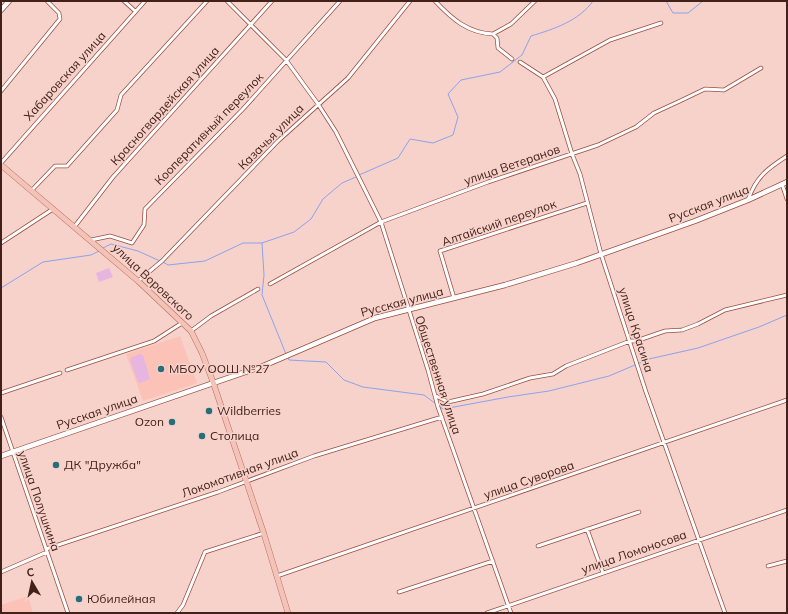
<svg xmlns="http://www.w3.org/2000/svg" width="788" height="614" viewBox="0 0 788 614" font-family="Mulish,sans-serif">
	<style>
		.built { fill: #fdc2b7 }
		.green { fill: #e7b6e0 }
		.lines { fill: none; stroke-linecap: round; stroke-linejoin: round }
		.stream { stroke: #8ca2ee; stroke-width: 1 }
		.street-casing { stroke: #9a4d40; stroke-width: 4.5 }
		.secondary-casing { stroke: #9a4d40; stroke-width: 6 }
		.primary-casing { stroke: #b36f62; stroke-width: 6 }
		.street { stroke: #fff; stroke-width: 3 }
		.secondary { stroke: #fff; stroke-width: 4.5 }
		.primary { stroke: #f5c2b8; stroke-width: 5 }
		.poi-dot { fill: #266e7a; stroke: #f6d2ca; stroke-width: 1.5 }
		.labels { text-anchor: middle; stroke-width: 3; stroke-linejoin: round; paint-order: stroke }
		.street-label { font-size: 12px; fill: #43211b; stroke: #f6d2ca }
		.poi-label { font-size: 12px; fill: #43211b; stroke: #f6d2ca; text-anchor: start }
	</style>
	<rect width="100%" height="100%" fill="#f6d2ca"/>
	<!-- built -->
	<path class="built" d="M 180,336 L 197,383 L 143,401 L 126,354 Z
		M 28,596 L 33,613 L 1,613 L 1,605 Z"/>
	<!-- green -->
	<path class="green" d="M 109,268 L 113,277 L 99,282 L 96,273 Z
		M 140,354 L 143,355 L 150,379 L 140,383 L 138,382 L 130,360 L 132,357 Z"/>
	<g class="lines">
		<!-- stream -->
		<path class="stream" d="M 666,1 L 673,13 L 688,13 L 703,1
			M 359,175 L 398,158 L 410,139 L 433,143 L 453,135 L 458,117 L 448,94 L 461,80 L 500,72 L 522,55 L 531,36 C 554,29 579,21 593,1
			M 262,243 L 264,275 L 262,295 L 286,354
			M 103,248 L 111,244 L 138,251 L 160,261
			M 163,262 L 168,265 L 205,261 L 243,243 L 262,243 L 294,232 L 311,219 L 323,199 L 342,183 L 356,177
			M 1,288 L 43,262 L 91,255 L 99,251
			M 288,357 L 289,360 L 326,362 L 344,380 L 363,387 L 424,395 L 436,404
			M 439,406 L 443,409 L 508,397 L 549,391 L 609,376 L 649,359 L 698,348 L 759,327 L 787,315"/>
		<defs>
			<path id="street" d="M 124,1 L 135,11
				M 227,1 L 286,60 L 318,104 L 336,132 L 381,222 L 428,370 L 438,407 L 511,613
				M 435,1 C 452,19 468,33 493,34 L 497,38 L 498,48 L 512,59
				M 493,34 L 511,24 L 535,1
				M 520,62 L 543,77 L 555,99 L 572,154 L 580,174 L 601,254 L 646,392 L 725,613
				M 543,77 L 610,40 L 661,23
				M 1,91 L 60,19 L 59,13 L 47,1
				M 1,163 L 145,1
				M 782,184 L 787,199
				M 32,190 L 55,166 L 67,166 L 117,110 L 121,95 L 207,1
				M 748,200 C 756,177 767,169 787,156
				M 75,226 L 113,177 L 272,1
				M 91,240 L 110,236 L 132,243 L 144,225 L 145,209 L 243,109 L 340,1
				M 1,243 L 53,209
				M 138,281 L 162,261 L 278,141 L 348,78 L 410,1
				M 270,284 L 381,222 L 488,182 L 598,145 L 636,127 L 654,113 L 680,101 L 705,89 L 724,90 L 761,68
				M 454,298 L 440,251 L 587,203
				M 191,331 L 211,316 L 258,289
				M 67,370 L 154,341 L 182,323
				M 1,393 L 60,373
				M 436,396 L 448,402 L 483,394 L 530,378 L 553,374 L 566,366 L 630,341 L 636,341 L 665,331 L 682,330 L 698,324 L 725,310 L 787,295
				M 1,417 L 68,613
				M 587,529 L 603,573
				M 538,546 L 639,512
				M 46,549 L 218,492 L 314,456 L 442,417
				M 768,566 L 787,561
				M 1,572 L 47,552
				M 277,576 L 787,400
				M 399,592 L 493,561
				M 177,613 L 183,605 L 205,552 L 264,533
				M 487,613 L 787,510"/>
			<path id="secondary" d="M 1,10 L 9,1
				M 1,456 L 263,366 L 375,318 L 505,285 L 577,263 L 695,221 L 748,200 L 787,182"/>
			<path id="primary" d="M 1,165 L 138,281 L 191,331 L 202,353 L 213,382 L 264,534 L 288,613"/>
		</defs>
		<!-- street casing -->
		<use href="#street" class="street-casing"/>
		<!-- secondary casing -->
		<use href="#secondary" class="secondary-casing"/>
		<!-- primary casing -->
		<use href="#primary" class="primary-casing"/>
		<!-- street -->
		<use href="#street" class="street"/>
		<!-- secondary -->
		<use href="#secondary" class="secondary"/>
		<!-- primary -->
		<use href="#primary" class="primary"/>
	</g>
	<!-- markers -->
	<g class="poi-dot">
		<circle cx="161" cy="369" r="4"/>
		<circle cx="209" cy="411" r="4"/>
		<circle cx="172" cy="422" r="4"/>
		<circle cx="202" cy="436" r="4"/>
		<circle cx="56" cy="465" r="4"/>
		<circle cx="79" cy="599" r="4"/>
	</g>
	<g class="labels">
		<!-- street labels -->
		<g class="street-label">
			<text transform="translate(65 76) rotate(-48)" y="4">Хабаровская улица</text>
			<text transform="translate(165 106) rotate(-48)" y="4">Красногвардейская улица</text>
			<text transform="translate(209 129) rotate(-46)" y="4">Кооперативный переулок</text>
			<text transform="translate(271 137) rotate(-45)" y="4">Казачья улица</text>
			<text transform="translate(512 165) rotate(-19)" y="4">улица Ветеранов</text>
			<text transform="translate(709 204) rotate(-21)" y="4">Русская улица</text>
			<text transform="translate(499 223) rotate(-19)" y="4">Алтайский переулок</text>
			<text transform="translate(153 282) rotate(43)" y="4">улица Воровского</text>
			<text transform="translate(402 302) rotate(-15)" y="4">Русская улица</text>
			<text transform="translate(636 330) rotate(72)" y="4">улица Красина</text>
			<text transform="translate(438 375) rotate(72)" y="4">Общественная улица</text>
			<text transform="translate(97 412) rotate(-19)" y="4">Русская улица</text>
			<text transform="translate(240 473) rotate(-20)" y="4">Локомотивная улица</text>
			<text transform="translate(529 480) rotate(-19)" y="4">улица Суворова</text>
			<text transform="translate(39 501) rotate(71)" y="4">улица Полушкина</text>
			<text transform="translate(634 552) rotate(-19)" y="4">улица Ломоносова</text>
		</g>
		<!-- poi labels -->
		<g class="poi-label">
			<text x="169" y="373">МБОУ ООШ №27</text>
			<text x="217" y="415">Wildberries</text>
			<text x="164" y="426" text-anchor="end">Ozon</text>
			<text x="210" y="440">Столица</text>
			<text x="64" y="469">ДК "Дружба"</text>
			<text x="87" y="603">Юбилейная</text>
		</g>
	</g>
	<!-- border -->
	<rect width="788" height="614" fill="none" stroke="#43211b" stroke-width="4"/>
	<!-- north arrow -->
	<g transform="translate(32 582) rotate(351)" stroke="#f6d2ca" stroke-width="3" paint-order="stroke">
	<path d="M0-3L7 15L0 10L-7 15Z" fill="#43211b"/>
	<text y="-6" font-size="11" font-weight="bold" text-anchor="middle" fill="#43211b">С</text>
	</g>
</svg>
